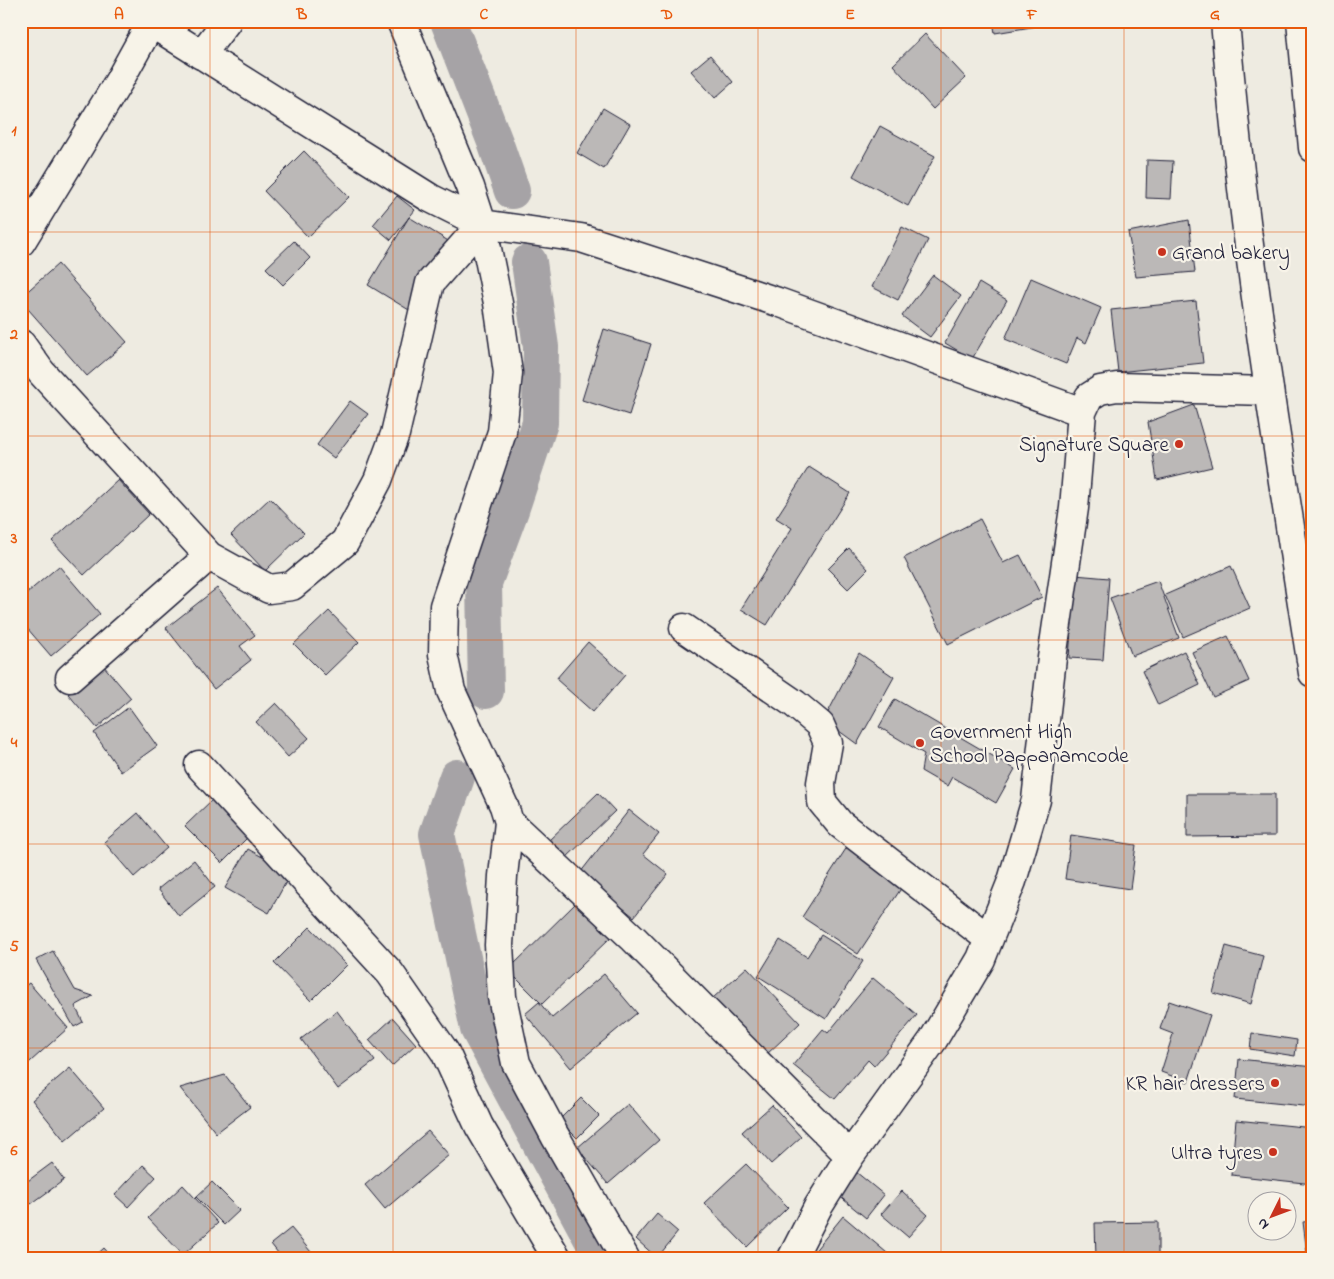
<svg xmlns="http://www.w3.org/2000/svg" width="1334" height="1279" viewBox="0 0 1334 1279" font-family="'Indie Flower',sans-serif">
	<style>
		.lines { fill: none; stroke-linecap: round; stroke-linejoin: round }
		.canal { stroke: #a6a3a6; stroke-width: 36 }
		.building { fill: #bbb8b7; stroke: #22223b }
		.minor-casing { stroke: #22223b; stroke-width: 31 }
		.primary-casing { stroke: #22223b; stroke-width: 31 }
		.minor { stroke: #f7f3e8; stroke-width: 28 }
		.primary { stroke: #f7f3e8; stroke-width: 28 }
		.grid { fill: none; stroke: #e8590c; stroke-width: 1; stroke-opacity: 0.55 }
		.poi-dot { fill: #c8321e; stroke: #f7f3e8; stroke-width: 2 }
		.labels { text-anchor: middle; stroke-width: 4.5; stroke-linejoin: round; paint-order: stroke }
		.poi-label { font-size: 21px; fill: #22223b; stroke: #f7f3e8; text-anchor: end }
		.neatline { fill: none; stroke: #e8590c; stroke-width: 2 }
		.grid-label { font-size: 16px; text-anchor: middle; font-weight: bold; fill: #e8590c }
	</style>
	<rect width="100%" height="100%" fill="#eeebe1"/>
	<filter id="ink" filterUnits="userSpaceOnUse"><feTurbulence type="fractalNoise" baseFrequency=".02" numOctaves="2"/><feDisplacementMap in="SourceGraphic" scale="10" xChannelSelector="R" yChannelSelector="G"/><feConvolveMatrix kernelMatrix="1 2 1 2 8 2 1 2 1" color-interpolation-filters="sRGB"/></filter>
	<g filter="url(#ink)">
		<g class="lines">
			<!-- canal -->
			<path class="canal" d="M 448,21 L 495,142 L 512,191
				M 486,691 L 484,583 L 511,510 L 540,423 L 541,347 L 529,262
				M 457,777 L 437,834 L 478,1029 L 602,1258"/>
		</g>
		<!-- building -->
		<path class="building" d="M 993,21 L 1068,21 L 995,33 Z
			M 925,34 L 966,78 L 933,109 L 893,65 Z
			M 710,55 L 733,82 L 715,98 L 691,71 Z
			M 603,108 L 630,124 L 604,169 L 577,153 Z
			M 880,126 L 935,156 L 908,206 L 853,176 Z
			M 304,151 L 349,197 L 308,237 L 264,191 Z
			M 1147,160 L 1173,161 L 1171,199 L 1146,198 Z
			M 397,196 L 415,210 L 391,240 L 373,225 Z
			M 409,217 L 450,242 L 409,310 L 368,285 Z
			M 1189,220 L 1195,272 L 1136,277 L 1128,232 Z
			M 902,227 L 928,240 L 898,300 L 872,287 Z
			M 294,241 L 310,258 L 283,285 L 266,268 Z
			M 58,264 L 127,342 L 87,376 L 21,301 L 21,297 Z
			M 933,275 L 961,296 L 930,337 L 902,316 Z
			M 1031,278 L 1101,308 L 1086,343 L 1077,338 L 1066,364 L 1005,339 Z
			M 979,283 L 1007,300 L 972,359 L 945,343 Z
			M 1196,301 L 1203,363 L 1118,372 L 1111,310 Z
			M 604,329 L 651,344 L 629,415 L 582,400 Z
			M 350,401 L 368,414 L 334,458 L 317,445 Z
			M 1194,405 L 1212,467 L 1157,480 L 1148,422 Z
			M 809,467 L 850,493 L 767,625 L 741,609 L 792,528 L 776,518 Z
			M 118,480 L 149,514 L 84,575 L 52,541 Z
			M 270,498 L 304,533 L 265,571 L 231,535 Z
			M 980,519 L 1003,563 L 1020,555 L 1042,597 L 948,644 L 904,558 Z
			M 849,548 L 868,569 L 848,589 L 828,569 Z
			M 59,566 L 100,614 L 51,656 L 21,621 L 21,598 Z
			M 1231,566 L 1250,608 L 1183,637 L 1165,595 Z
			M 1075,575 L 1109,578 L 1103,660 L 1069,658 Z
			M 1158,581 L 1179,638 L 1132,656 L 1110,598 Z
			M 217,588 L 255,635 L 240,646 L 251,660 L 214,689 L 166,628 Z
			M 329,611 L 359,642 L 325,675 L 294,644 Z
			M 1228,636 L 1249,681 L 1213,697 L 1192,652 Z
			M 588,642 L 625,675 L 593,712 L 556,679 Z
			M 1184,651 L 1200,685 L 1158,705 L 1142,671 Z
			M 859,653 L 894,677 L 857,744 L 824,720 Z
			M 103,665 L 131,698 L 97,728 L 68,694 Z
			M 895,699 L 1015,769 L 996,803 L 952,777 L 947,786 L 921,771 L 924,754 L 879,727 Z
			M 276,703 L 309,738 L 288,757 L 256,722 Z
			M 129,707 L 157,746 L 121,772 L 94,733 Z
			M 598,793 L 615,811 L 564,860 L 547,842 Z
			M 1187,794 L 1275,794 L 1275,836 L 1187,837 Z
			M 215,797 L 251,834 L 222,863 L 185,826 Z
			M 629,810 L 659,834 L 643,854 L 668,874 L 634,917 L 580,873 Z
			M 138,813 L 167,848 L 134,877 L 104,842 Z
			M 1071,835 L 1136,845 L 1130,889 L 1065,879 Z
			M 849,844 L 906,881 L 858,954 L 802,917 Z
			M 248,849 L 291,873 L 269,913 L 225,888 Z
			M 194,860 L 215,887 L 179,916 L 158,889 Z
			M 578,901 L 612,936 L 542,1004 L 508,970 Z
			M 310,927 L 347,965 L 311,1001 L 274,963 Z
			M 821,935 L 863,961 L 826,1019 L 758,976 L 780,940 L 807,957 Z
			M 1226,946 L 1263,956 L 1251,1004 L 1213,993 Z
			M 53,951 L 75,990 L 93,996 L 75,1006 L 83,1022 L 74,1027 L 36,960 Z
			M 747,967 L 800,1023 L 766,1055 L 713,998 Z
			M 604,974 L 637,1013 L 571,1068 L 525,1014 L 539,1002 L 552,1018 Z
			M 873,978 L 917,1015 L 874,1066 L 868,1060 L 835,1099 L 793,1065 L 823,1029 L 828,1033 Z
			M 29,983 L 68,1028 L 22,1069 L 21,989 Z
			M 1169,1001 L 1210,1015 L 1188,1082 L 1161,1072 L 1173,1034 L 1160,1029 Z
			M 337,1011 L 375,1061 L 338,1089 L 301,1039 Z
			M 393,1018 L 416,1044 L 392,1066 L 369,1040 Z
			M 1252,1033 L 1297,1040 L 1295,1056 L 1250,1049 Z
			M 1239,1059 L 1313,1067 L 1313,1107 L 1235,1099 Z
			M 70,1068 L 104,1108 L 65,1141 L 32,1100 Z
			M 225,1075 L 250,1107 L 216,1133 L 180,1088 Z
			M 581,1098 L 599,1116 L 577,1138 L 559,1120 Z
			M 628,1104 L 659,1140 L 608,1184 L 577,1148 Z
			M 772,1105 L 801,1137 L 771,1164 L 742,1132 Z
			M 1236,1120 L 1313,1128 L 1313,1184 L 1231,1175 Z
			M 428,1131 L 449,1155 L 385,1209 L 365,1185 Z
			M 52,1163 L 64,1180 L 31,1204 L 21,1191 L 21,1186 Z
			M 746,1164 L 788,1207 L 747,1247 L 704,1203 Z
			M 143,1165 L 156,1177 L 128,1207 L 115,1195 Z
			M 856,1172 L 884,1195 L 866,1218 L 838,1195 Z
			M 212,1182 L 240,1210 L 224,1225 L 196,1197 Z
			M 183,1185 L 218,1223 L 183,1255 L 148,1218 Z
			M 902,1191 L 928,1215 L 908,1237 L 881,1214 Z
			M 657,1214 L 678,1232 L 657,1258 L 636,1239 Z
			M 843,1216 L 893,1258 L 809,1258 Z
			M 1313,1221 L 1313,1254 L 1307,1254 L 1303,1222 Z
			M 1158,1222 L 1158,1258 L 1096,1258 L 1095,1223 Z
			M 291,1228 L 316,1258 L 282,1258 L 271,1244 Z
			M 104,1248 L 113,1258 L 93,1258 Z"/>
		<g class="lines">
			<defs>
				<path id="minor" d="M 148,21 L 430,198 L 482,224 L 581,238 L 778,302 L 1082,412
					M 401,21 L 470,187 L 482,224 L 498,303 L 508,373 L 502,432 L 444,606 L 443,654 L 451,691 L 504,806 L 509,822 L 503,876 L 499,945 L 502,997 L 516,1063 L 555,1136 L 625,1258
					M 201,55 L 227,21
					M 21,242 L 119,81 L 151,23
					M 21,344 L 41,372 L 209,556 L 269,589 L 292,586 L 345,542 L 378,480 L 395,434 L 430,283 L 482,224
					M 684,628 L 795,704 L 820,725 L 828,743 L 821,783 L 822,802 L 840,824 L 989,939
					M 70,678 L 209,556
					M 199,765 L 390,973 L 445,1052 L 479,1126 L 557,1258
					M 509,822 L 634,939 L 850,1156
					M 792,1258 L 818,1207 L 850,1156 L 933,1040 L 981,959 L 1012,881 L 1036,800 L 1052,658 L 1074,508 L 1082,412 L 1089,397 L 1100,390 L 1117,387 L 1269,391"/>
				<path id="primary" d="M 1225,21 C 1243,240 1279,457 1313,673
					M 1301,21 L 1313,148"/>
			</defs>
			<!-- minor casing -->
			<use href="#minor" class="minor-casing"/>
			<!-- primary casing -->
			<use href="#primary" class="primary-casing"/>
			<!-- minor -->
			<use href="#minor" class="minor"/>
			<!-- primary -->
			<use href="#primary" class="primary"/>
		</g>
	</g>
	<!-- grid -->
	<path class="grid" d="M 210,21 L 210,1258M 393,21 L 393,1258M 576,21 L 576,1258M 758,21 L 758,1258M 941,21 L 941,1258M 1124,21 L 1124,1258M 21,232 L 1313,232M 21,436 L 1313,436M 21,640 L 1313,640M 21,844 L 1313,844M 21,1048 L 1313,1048"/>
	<!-- markers -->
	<g class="poi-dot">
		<circle cx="1162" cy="252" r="5"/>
		<circle cx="1179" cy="444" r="5"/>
		<circle cx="920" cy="743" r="5"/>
		<circle cx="1275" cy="1083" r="5"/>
		<circle cx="1273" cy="1152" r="5"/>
	</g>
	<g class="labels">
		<!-- poi labels -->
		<g class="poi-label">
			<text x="1172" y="259" text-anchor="start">Grand bakery</text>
			<text x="1169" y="451">Signature Square</text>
			<text x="930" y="738" text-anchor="start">Government High<tspan x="930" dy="24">School Pappanamcode</tspan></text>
			<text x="1265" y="1090">KR hair dressers</text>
			<text x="1263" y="1159">Ultra tyres</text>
		</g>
	</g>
	<!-- margin -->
	<rect width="1334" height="1279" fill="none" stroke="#f7f3e8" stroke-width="55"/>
	<!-- north arrow -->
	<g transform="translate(1272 1216) rotate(228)"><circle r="24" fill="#f7f3e8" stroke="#a29fa3"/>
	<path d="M0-4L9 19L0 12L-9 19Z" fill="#c8321e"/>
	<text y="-8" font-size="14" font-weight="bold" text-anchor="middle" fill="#22223b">N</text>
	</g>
	<rect x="28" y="28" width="1278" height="1224" class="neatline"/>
	<g class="grid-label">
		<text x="119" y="19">A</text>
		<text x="302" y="19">B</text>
		<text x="484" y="19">C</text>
		<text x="667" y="19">D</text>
		<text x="850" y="19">E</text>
		<text x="1032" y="19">F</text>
		<text x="1215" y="19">G</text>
		<text x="14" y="135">1</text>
		<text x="14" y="339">2</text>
		<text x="14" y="543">3</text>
		<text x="14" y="747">4</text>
		<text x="14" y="951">5</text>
		<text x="14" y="1155">6</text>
	</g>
</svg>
